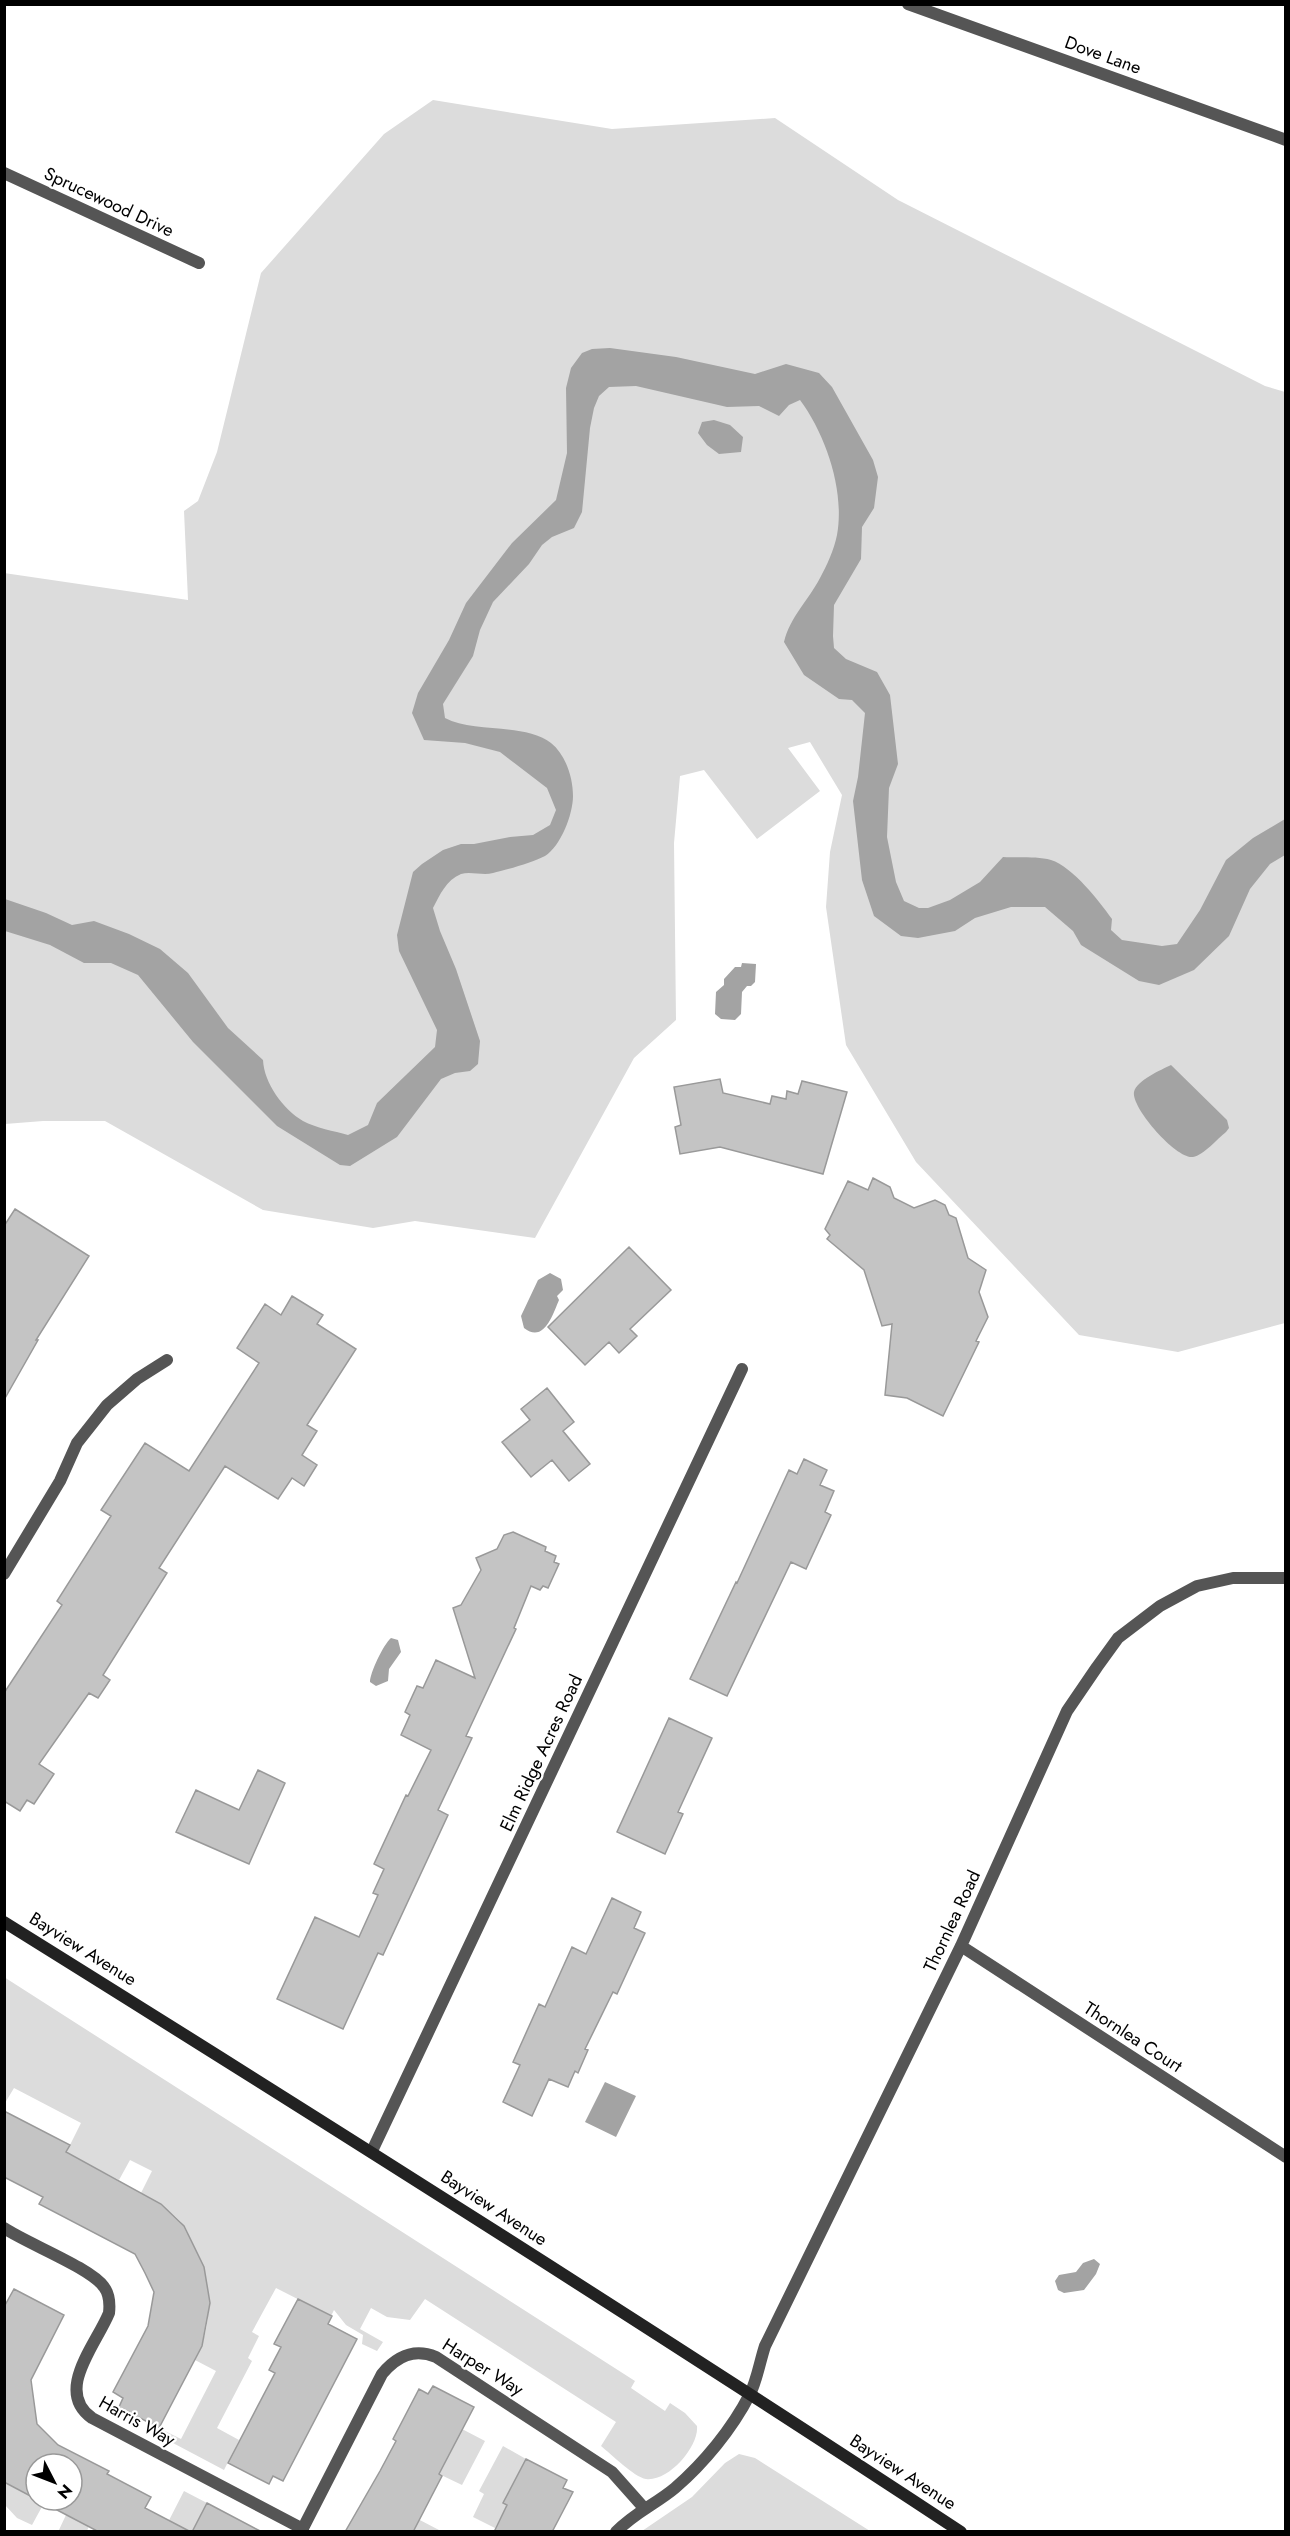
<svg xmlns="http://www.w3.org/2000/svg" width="1290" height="2536" viewBox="0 0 1290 2536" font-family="Jost,sans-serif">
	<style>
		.green { fill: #dcdcdc }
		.water { fill: #a3a3a3 }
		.building { fill: #c4c4c4; stroke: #999; stroke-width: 1.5 }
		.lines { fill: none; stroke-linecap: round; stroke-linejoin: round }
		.street { stroke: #555; stroke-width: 12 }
		.secondary { stroke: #222; stroke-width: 12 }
		.labels { text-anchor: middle; stroke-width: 4.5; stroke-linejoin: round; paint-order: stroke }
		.street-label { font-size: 18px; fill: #000; stroke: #fff }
	</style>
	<rect width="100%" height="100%" fill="#fff"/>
	<!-- green -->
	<path class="green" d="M 433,100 L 612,129 L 775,118 L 898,200 L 1265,386 L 1285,392 L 1285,1323 L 1178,1352 L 1079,1335 L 916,1162 L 846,1045 L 826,907 L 830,852 L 842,795 L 810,742 L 788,748 L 820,791 L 757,839 L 704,770 L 680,776 L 674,843 L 676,1020 L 634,1058 L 535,1238 L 415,1221 L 373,1228 L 263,1210 L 105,1121 L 43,1121 L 5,1124 L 4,573 L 188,600 L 184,511 L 198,501 L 217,452 L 261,273 L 384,134 Z
		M 4,1977 L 635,2381 L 631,2388 L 665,2411 L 670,2403 L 685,2413 L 697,2426 C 699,2447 668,2482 646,2479 C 634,2477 611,2454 601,2446 L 616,2422 L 425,2299 L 410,2320 L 387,2317 L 371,2308 L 360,2329 L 383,2342 L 377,2351 L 362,2344 L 363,2335 L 346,2325 L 334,2310 L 331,2316 L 276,2288 L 252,2332 L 259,2336 L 248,2358 L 252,2361 L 217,2428 L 239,2440 L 224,2470 L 156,2434 L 159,2428 L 181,2439 L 216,2371 L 195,2360 C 215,2322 211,2281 193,2244 C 190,2239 188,2232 185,2227 C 174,2212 156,2202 141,2193 L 152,2171 L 130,2160 L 119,2180 L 66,2153 L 81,2123 L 14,2088 L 5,2103 Z
		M 462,2429 L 485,2441 L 462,2485 L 439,2474 Z
		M 503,2446 L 526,2459 L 503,2503 L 507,2505 L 495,2528 L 473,2517 L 484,2494 L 479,2491 Z
		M 739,2454 L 755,2458 L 870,2531 L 642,2531 L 692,2497 L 725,2463 Z
		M 4,2470 L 36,2500 L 44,2503 L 32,2525 L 17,2518 L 5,2505 Z
		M 184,2491 L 207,2503 L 192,2531 L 163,2532 Z
		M 66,2515 L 89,2526 L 87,2531 L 58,2532 Z
		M 416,2518 L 439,2530 L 438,2531 L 409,2532 Z"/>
	<!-- water -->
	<path class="water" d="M 610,348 L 676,357 L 755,374 L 786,364 L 819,373 L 832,387 L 873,460 L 878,477 L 874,508 L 862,527 L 861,559 L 834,605 L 833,636 L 834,648 L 846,659 L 877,672 L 890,695 L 898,764 L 889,788 L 887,837 L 896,882 L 904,901 L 919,908 L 928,908 L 950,900 L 980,882 L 1003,857 C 1017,858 1037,856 1051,860 C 1073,867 1099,901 1112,919 L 1111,930 L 1122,940 L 1162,946 L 1177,944 L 1200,910 L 1226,860 L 1253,838 L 1285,819 L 1285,855 L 1270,864 L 1250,889 L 1229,936 L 1194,970 L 1159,985 L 1139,981 L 1081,945 L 1073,931 L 1045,907 L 1011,907 L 975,918 L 955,931 L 918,938 L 901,936 L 874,916 L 862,880 L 853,801 L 858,777 L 865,713 L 852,700 L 839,699 L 804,675 L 784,642 C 790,617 808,601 820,578 C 827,565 834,550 837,535 C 845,491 826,435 800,400 L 789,405 L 779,416 L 759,406 L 727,407 L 636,386 L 609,387 L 599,396 L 594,408 L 590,428 L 582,512 L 574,528 L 552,537 L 542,545 L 529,564 L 493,602 L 480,630 L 473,656 L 443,704 L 445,718 C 473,733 525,723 551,743 C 566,755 573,778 573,796 C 573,814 561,846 545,856 C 534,862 506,870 493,873 C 483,876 471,871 461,874 C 446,880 440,895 433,908 L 440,931 L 456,969 L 480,1041 L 478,1064 L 470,1071 L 455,1073 L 441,1079 L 397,1137 L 350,1166 L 340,1165 L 277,1126 L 193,1042 L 138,975 L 111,963 L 84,963 L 50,945 L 5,931 L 5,899 L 46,913 L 72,925 L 94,921 L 129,934 L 160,949 L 188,973 L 228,1028 L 263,1060 C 264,1083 283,1109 303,1121 C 316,1128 334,1131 348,1135 L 368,1125 L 377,1103 L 435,1047 L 437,1030 L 399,951 L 397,935 L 413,872 L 422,864 L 443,850 L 461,844 L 474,844 L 510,837 L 533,835 L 550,825 L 556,810 L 547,788 L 500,752 L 465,743 L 424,740 L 412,713 L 418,693 L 449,640 L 466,603 L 512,543 L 556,500 L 567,453 L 566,388 L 571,368 L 582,353 L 592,349 Z
		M 714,420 L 730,425 L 743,437 L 741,452 L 719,454 L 707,445 L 698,433 L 702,422 Z
		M 742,963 L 756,964 L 755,982 L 751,986 L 747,986 L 742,992 L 741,1014 L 735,1020 L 721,1019 L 715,1014 L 716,992 L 724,985 L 724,979 L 735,967 L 741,967 Z
		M 1171,1065 L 1227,1120 L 1229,1128 L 1226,1132 C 1217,1139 1204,1155 1193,1157 C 1177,1160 1131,1108 1134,1092 C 1137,1080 1161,1070 1171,1065 Z
		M 550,1273 L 561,1279 L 563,1290 L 557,1296 L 559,1300 C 553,1314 544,1344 524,1328 L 521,1316 L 538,1280 Z
		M 391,1638 L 398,1640 L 401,1652 L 389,1669 L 388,1681 L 376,1686 L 370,1682 C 370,1673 383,1645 391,1638 Z
		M 605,2082 L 636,2096 L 616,2137 L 585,2122 Z
		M 1094,2259 L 1100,2264 L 1096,2274 L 1084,2290 L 1064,2293 L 1058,2290 L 1055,2281 L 1059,2275 L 1076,2272 L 1083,2263 Z"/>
	<!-- building -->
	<path class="building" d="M 720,1079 L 723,1093 L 770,1104 L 772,1096 L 786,1099 L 787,1091 L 798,1094 L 802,1081 L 847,1092 L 823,1174 L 720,1147 L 680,1154 L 675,1127 L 681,1125 L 674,1087 Z
		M 873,1178 L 890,1187 L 894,1198 L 914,1208 L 935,1200 L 945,1205 L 949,1215 L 956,1218 L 968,1258 L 986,1270 L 979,1292 L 988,1317 L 976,1341 L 979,1342 L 943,1416 L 907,1398 L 885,1395 L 892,1324 L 882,1326 L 864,1270 L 827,1239 L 830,1235 L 825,1229 L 848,1181 L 868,1190 Z
		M 15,1209 L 89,1256 L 36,1340 L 38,1340 L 4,1400 L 4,1226 Z
		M 629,1247 L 671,1290 L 630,1329 L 637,1336 L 619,1353 L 609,1342 L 585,1365 L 548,1327 Z
		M 292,1296 L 323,1315 L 317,1324 L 356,1349 L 307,1425 L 317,1431 L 302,1455 L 317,1465 L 304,1486 L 292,1478 L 278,1499 L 225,1466 L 159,1568 L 167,1573 L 103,1675 L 110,1680 L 98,1698 L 89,1693 L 39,1764 L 54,1774 L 34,1804 L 27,1800 L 20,1811 L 4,1801 L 4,1693 L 62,1605 L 57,1601 L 111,1516 L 101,1510 L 145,1443 L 189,1471 L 259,1363 L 237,1348 L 265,1304 L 281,1315 Z
		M 547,1388 L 574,1422 L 563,1431 L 590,1464 L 569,1481 L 552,1460 L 531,1477 L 502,1442 L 530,1420 L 521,1409 Z
		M 804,1459 L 827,1470 L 820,1485 L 834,1491 L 825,1512 L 831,1515 L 806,1569 L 791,1562 L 727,1696 L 690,1679 L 736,1582 L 737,1583 L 789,1470 L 797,1474 Z
		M 513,1532 L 546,1547 L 545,1551 L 556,1556 L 554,1562 L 559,1564 L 548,1588 L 543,1586 L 540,1590 L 531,1586 L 514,1628 L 516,1629 L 466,1736 L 472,1738 L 438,1810 L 448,1815 L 383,1955 L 378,1953 L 343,2029 L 277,1999 L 315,1917 L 359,1937 L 378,1895 L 373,1893 L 384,1869 L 374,1864 L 406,1795 L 408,1796 L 431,1750 L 401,1735 L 410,1715 L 405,1712 L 417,1686 L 423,1688 L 436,1660 L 475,1678 L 453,1608 L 461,1605 L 481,1570 L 476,1558 L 497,1549 L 504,1535 Z
		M 669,1718 L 712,1738 L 678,1812 L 683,1814 L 665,1854 L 617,1832 Z
		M 258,1770 L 285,1783 L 249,1864 L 176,1832 L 196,1790 L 239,1810 Z
		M 612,1898 L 641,1912 L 634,1928 L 645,1933 L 617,1994 L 613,1992 L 585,2049 L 588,2050 L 578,2073 L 575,2071 L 568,2087 L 549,2079 L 532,2116 L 503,2102 L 520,2065 L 513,2062 L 539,2004 L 545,2007 L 572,1947 L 586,1954 Z
		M 4,2111 L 70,2145 L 66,2152 L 161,2204 L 184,2226 L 204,2267 L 210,2303 L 202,2346 L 159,2428 L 119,2407 L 123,2398 L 113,2392 L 148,2326 L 154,2292 L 145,2273 L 135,2254 L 39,2204 L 43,2197 L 4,2177 Z
		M 14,2289 L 64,2315 L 31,2380 L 37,2424 L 58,2445 L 109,2471 L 107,2474 L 151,2497 L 145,2508 L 191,2532 L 99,2532 L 38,2500 L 72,2500 L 72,2464 L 36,2464 L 36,2499 L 4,2482 L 4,2307 Z
		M 298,2299 L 332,2316 L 328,2324 L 357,2339 L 283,2481 L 273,2476 L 269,2484 L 228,2463 L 275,2373 L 269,2370 L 281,2347 L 274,2344 Z
		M 433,2386 L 474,2407 L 439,2474 L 442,2476 L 413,2532 L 345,2532 L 380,2471 L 396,2441 L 393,2439 L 419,2389 L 428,2394 Z
		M 526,2459 L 567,2480 L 563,2488 L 573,2492 L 552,2532 L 494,2532 L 507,2505 L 503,2503 Z
		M 207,2503 L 262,2532 L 192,2532 Z"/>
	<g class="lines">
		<!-- street -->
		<path class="street" d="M 908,4 L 1286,140
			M 4,173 L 199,263
			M 4,1574 L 60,1481 L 77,1443 L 107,1405 L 137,1379 L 167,1360
			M 961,1946 L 1286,2157
			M 372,2151 L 742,1369
			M 4,2228 C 28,2244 91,2268 104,2287 C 110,2295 110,2304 109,2313 C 96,2345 54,2391 92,2418 L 303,2529
			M 301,2532 L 382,2374 C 397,2356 414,2348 436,2357 L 612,2472 L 644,2508
			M 616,2532 C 634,2513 656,2504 675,2488 C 704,2463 732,2429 750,2394 C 757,2380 760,2361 765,2346 L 961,1946 L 1067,1711 L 1097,1667 L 1118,1638 L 1160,1606 L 1197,1586 L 1233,1578 L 1286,1578"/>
		<!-- secondary -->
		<path class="secondary" d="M 4,1922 C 325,2122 645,2324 961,2532"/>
	</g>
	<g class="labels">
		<!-- street labels -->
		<g class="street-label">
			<text transform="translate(1103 55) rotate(20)" y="6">Dove Lane</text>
			<text transform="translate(109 202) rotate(25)" y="6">Sprucewood Drive</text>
			<text transform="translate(541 1753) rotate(-65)" y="6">Elm Ridge Acres Road</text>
			<text transform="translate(952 1921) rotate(-65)" y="6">Thornlea Road</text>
			<text transform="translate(83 1949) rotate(32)" y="6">Bayview Avenue</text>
			<text transform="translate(1133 2037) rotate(33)" y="6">Thornlea Court</text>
			<text transform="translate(494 2208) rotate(33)" y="6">Bayview Avenue</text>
			<text transform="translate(483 2367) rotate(32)" y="6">Harper Way</text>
			<text transform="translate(137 2421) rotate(29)" y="6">Harris Way</text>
			<text transform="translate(903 2472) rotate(33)" y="6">Bayview Avenue</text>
		</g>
	</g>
	<!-- border -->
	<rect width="1290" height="2536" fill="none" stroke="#000000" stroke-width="12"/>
	<!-- north arrow -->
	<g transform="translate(54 2482) rotate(132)"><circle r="28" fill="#ffffff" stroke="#999999" stroke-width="1.5"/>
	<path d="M0-4.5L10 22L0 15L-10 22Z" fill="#000000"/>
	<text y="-9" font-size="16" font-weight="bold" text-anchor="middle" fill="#000000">N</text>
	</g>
</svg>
